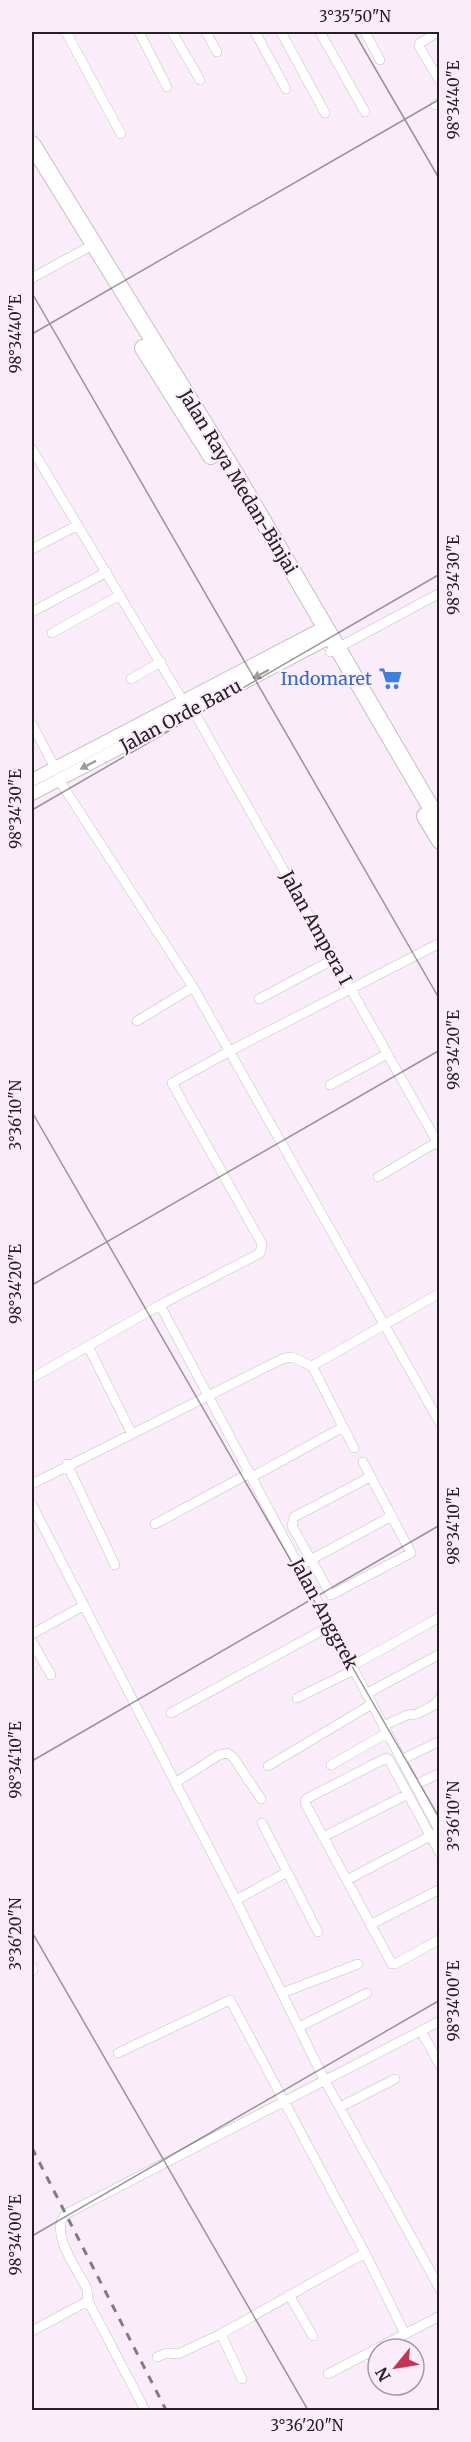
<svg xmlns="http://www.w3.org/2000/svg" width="471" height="2442" viewBox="0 0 471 2442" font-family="Merriweather,serif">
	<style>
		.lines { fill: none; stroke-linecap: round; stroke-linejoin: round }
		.street-casing { stroke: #c9bcc8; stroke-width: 10 }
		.secondary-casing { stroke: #c9bcc8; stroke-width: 14 }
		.highway-casing { stroke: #c9bcc8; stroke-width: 18 }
		.street { stroke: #fff; stroke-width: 9 }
		.secondary { stroke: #fff; stroke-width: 12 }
		.highway { stroke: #fff; stroke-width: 16 }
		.rail { stroke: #837a82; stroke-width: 3; stroke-dasharray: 8 8; stroke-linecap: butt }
		.oneway { fill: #9d9b9d }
		.ticks { fill: none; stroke: #262125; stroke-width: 1.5; stroke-opacity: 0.45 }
		.labels { text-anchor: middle; stroke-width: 4.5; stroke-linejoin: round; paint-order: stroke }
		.street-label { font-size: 18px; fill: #262125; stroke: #faedf9 }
		.shop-label { font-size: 18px; fill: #366cbe; stroke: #faedf9; text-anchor: end }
		.neatline { fill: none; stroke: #262125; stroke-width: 2 }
		.ticks-label { font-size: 15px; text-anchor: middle; fill: #262125 }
	</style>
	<rect width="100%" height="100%" fill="#faedf9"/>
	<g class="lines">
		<defs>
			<path id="street" d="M 66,32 L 121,134
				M 139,32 L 167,87
				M 172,32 L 200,80
				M 206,32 L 217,52
				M 255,32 L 286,89
				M 281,32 L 325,113
				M 320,32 L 365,112
				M 365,32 L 380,60
				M 438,32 L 420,43 L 419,46 L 439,80
				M 435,105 L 440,102
				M 32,278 L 85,249
				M 32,449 L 183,701
				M 32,549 L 78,525
				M 32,612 L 107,572
				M 52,633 L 120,595
				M 330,652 L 440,593
				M 131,679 L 161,662
				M 193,710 L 440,1147
				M 32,724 L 55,768
				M 59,780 L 193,987 L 440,1423
				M 259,999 L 334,959
				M 137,1021 L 193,987
				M 330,1085 L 387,1054
				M 378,1177 L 437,1142
				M 160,1305 L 440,1832
				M 88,1346 L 132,1434
				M 312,1366 L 354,1448
				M 32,1378 L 160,1305 L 260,1253 L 262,1244 L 172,1083 L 230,1051 L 440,943
				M 363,1462 L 411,1553 L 331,1595 L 292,1526 L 294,1517 L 370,1477
				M 67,1464 L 115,1565
				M 252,1477 L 343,1427
				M 32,1484 L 282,1359 L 291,1357 L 312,1366 L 440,1293
				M 32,1505 L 236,1900 L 325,2081 L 440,2289
				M 155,1524 L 250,1473
				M 299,1566 L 392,1516
				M 32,1634 L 83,1606
				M 32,1642 L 51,1675
				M 352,1666 L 440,1617
				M 366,1694 L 440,1654
				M 297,1698 L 354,1670
				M 171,1713 L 330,1626
				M 383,1726 L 407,1715 L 417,1714 L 434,1705 L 440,1698
				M 401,1760 L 440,1741
				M 331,1765 L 387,1733
				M 268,1766 L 372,1704
				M 175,1783 L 219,1755 L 227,1753 L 233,1757 L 261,1799
				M 415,1785 L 440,1773
				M 262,1823 L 318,1932
				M 323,1837 L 408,1794
				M 440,1853 L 389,1760 L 386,1758 L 306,1799 L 305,1803 L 392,1964 L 395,1964 L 440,1939
				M 347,1880 L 434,1834
				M 236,1900 L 287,1872
				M 370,1925 L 440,1889
				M 32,1967 L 33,1970
				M 282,1993 L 358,1964
				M 299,2027 L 367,1993
				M 421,2031 L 440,2065
				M 118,2053 L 230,2000 L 365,2253 L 405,2334 L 328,2374
				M 340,2107 L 395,2079
				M 289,2295 L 313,2336
				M 88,2301 L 145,2410
				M 32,2331 L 88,2301 L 87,2289 C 78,2270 48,2232 66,2214 L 440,2021
				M 221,2334 L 242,2379
				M 405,2334 L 440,2316
				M 157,2357 L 167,2353 L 178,2354 L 221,2334 L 365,2253"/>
			<path id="secondary" d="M 32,780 L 325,627
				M 32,794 L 331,637"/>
			<path id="highway" d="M 32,144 L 235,473 L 440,823
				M 143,348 L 211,456
				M 425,816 L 440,841"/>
		</defs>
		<!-- street casing -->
		<use href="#street" class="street-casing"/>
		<!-- secondary casing -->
		<use href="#secondary" class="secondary-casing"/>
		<!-- highway casing -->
		<use href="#highway" class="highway-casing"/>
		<!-- street -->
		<use href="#street" class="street"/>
		<!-- secondary -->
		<use href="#secondary" class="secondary"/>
		<!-- highway -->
		<use href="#highway" class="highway"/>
		<!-- rail -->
		<path class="rail" d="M 32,2148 L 166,2410"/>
	</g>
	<!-- one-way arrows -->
	<defs><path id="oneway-solid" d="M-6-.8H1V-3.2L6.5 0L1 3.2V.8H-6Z" transform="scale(1.5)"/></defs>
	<g class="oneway">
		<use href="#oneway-solid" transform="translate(261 674) rotate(152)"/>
		<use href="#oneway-solid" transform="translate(88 765) rotate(152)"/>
	</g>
	<!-- ticks -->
	<path class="ticks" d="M 354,32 L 440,180M 32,293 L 440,1000M 32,334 L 440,99M 32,810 L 440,574M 32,1112 L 440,1819M 32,1285 L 440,1050M 32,1761 L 440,1525M 32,1932 L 308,2410M 32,2236 L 440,2000"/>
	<!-- icons -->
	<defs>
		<symbol id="supermarket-bare" viewBox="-9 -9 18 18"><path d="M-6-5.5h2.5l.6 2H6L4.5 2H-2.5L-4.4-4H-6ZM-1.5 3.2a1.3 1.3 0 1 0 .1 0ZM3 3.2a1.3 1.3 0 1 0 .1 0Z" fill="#3f7fe0" stroke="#faedf9" stroke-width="2.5" paint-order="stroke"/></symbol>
	</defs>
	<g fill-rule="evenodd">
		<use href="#supermarket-bare" x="374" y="662" width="33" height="33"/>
	</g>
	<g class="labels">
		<!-- street labels -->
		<g class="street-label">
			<text transform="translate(238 482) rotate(59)" y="6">Jalan Raya Medan-Binjai</text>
			<text transform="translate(181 716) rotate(-28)" y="6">Jalan Orde Baru</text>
			<text transform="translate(316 928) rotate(61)" y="6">Jalan Ampera I</text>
			<text transform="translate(324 1614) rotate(62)" y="6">Jalan Anggrek</text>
		</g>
		<!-- shop labels -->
		<g class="shop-label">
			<text x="372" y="685">Indomaret</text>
		</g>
	</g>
	<!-- border -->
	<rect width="471" height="2442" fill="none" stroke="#faedf9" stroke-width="66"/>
	<!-- north arrow -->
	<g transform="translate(396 2367) rotate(240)"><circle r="28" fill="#faedf9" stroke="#a59ba4" stroke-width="1.5"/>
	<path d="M0-4.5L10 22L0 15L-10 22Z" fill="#c43351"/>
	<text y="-9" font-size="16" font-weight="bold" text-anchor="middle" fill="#262125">N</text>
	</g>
	<rect x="33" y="33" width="405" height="2376" class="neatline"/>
	<g class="ticks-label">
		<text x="355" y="22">3°35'50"N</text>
		<text transform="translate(454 100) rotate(-90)" y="5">98°34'40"E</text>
		<text transform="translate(16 334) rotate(-90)" y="5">98°34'40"E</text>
		<text transform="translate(454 575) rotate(-90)" y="5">98°34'30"E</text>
		<text transform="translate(16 809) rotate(-90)" y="5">98°34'30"E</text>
		<text transform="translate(454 1050) rotate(-90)" y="5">98°34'20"E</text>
		<text transform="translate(16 1115) rotate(-90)" y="5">3°36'10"N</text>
		<text transform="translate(16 1284) rotate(-90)" y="5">98°34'20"E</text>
		<text transform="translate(454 1526) rotate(-90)" y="5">98°34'10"E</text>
		<text transform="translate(16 1760) rotate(-90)" y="5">98°34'10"E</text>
		<text transform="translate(454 1816) rotate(-90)" y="5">3°36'10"N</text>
		<text transform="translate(16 1934) rotate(-90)" y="5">3°36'20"N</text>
		<text transform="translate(454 2001) rotate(-90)" y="5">98°34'00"E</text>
		<text transform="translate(16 2235) rotate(-90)" y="5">98°34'00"E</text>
		<text x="307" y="2431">3°36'20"N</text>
	</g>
</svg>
